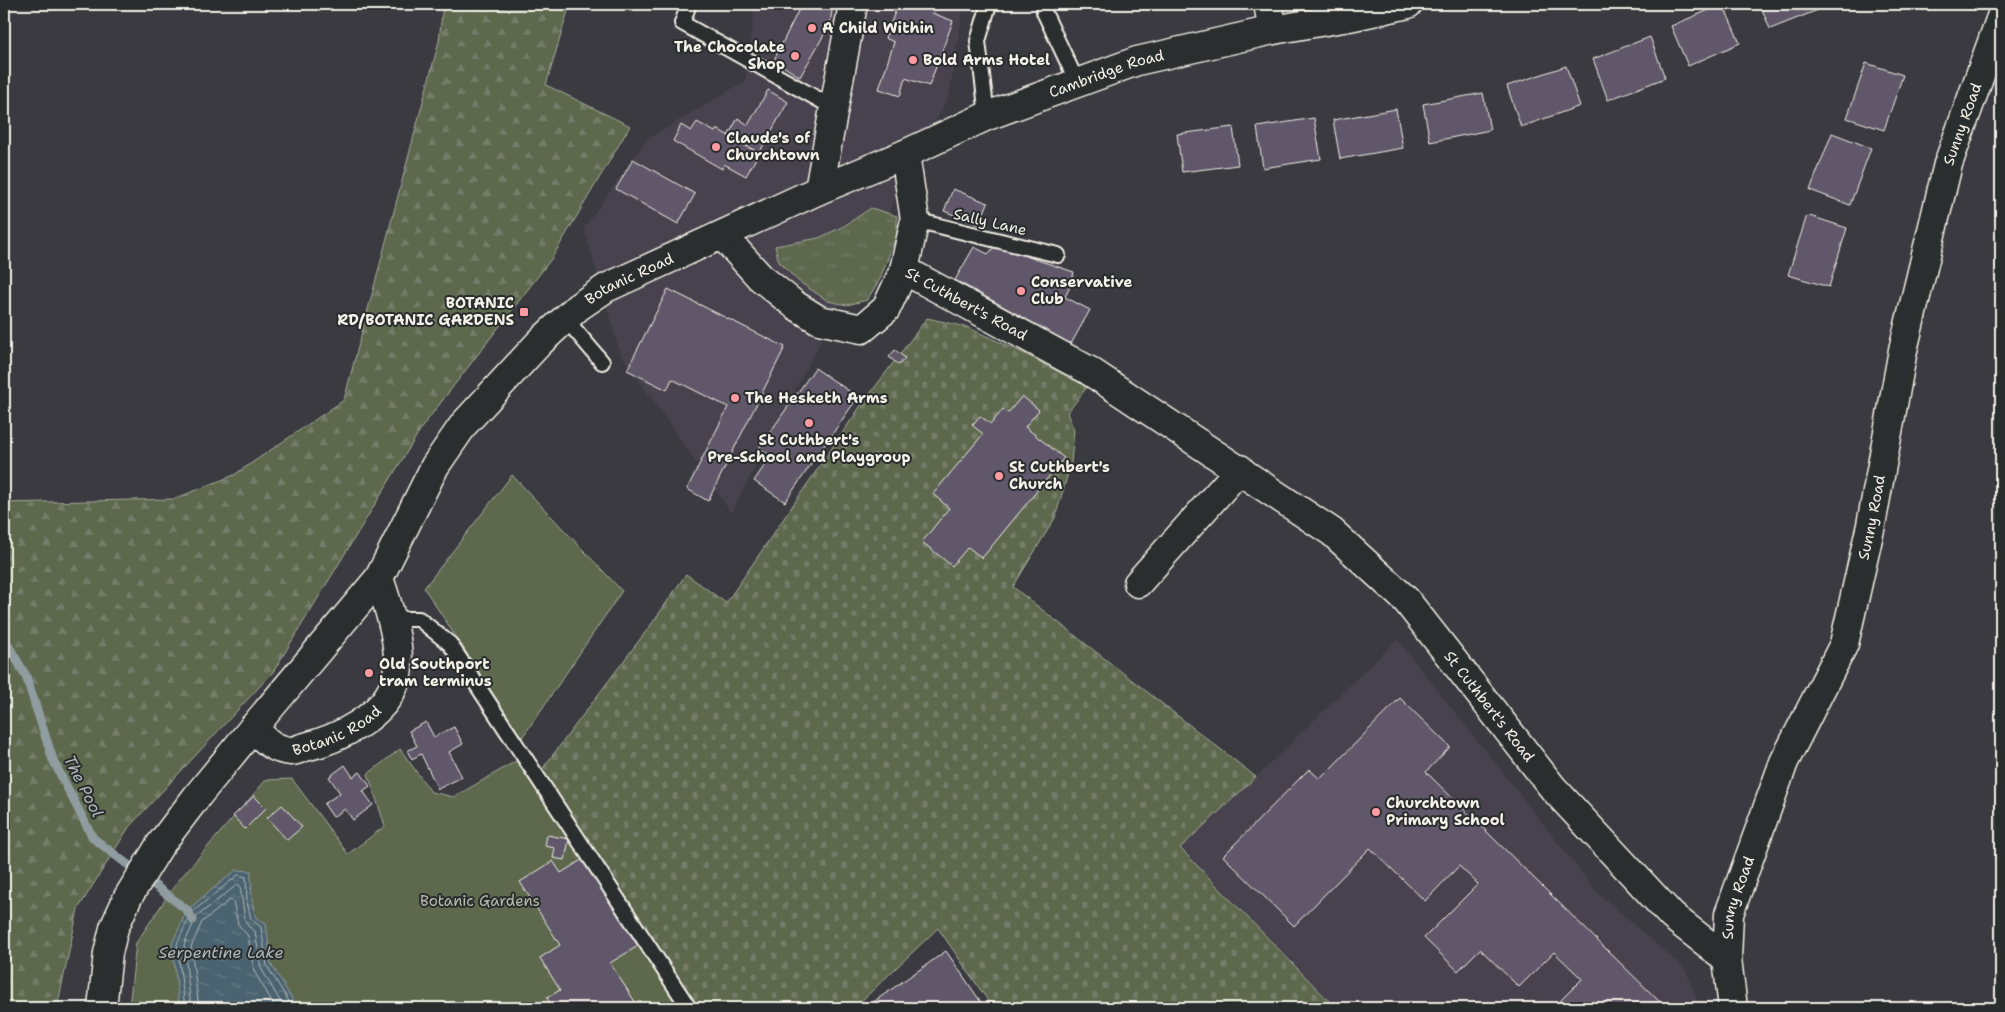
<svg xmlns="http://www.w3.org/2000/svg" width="2005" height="1012" viewBox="0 0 2005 1012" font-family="'Shantell Sans',sans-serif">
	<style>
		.built { fill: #46434d }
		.grass { fill: url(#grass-tufts); stroke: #a8ac9b }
		.forest { fill: url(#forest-firs); stroke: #a8ac9b }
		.cemetery { fill: url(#cemetery-stones); stroke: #a8ac9b }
		.park { fill: #5d674e; stroke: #a8ac9b }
		.water { fill: url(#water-ripples); stroke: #8f9ca0 }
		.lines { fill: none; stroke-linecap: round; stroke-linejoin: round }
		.shore { stroke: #b1b9b8; stroke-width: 1 }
		.stream { stroke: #8f9ca0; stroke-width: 9 }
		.building { fill: #61596a; stroke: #f4f1e8 }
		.lane-casing { stroke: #f4f1e8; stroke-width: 18 }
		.street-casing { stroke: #f4f1e8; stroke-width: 31 }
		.secondary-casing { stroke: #f4f1e8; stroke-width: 31 }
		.lane { stroke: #2a2d2e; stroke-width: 14 }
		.street { stroke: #2a2d2e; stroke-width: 28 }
		.secondary { stroke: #2a2d2e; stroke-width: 28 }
		.poi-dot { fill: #ff9aa2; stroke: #2a2d2e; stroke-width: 2 }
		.labels { text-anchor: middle; stroke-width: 4; stroke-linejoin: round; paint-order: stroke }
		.poi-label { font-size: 15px; font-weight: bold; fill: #f4f1e8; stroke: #2a2d2e; text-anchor: start }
		.street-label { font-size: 15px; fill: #f4f1e8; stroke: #2a2d2e }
		.park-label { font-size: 15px; fill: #b8baaa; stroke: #2a2d2e }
		.water-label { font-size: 16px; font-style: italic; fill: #b1b9b8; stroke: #2a2d2e }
	</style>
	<defs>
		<pattern id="grass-tufts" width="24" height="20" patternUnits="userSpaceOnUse" patternTransform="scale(1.25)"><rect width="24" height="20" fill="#5d674e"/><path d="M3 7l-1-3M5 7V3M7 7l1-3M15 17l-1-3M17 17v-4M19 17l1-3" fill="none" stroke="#757d68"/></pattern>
		<pattern id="forest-firs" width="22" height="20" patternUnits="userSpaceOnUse" patternTransform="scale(1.25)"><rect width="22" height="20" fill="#5d674e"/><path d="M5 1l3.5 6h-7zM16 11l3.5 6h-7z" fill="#757d68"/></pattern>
		<pattern id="cemetery-stones" width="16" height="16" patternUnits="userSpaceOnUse" patternTransform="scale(1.25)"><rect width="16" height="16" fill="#5d674e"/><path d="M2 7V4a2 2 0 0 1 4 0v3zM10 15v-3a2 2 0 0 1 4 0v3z" fill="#757d68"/></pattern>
		<pattern id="water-ripples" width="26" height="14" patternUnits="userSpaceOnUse" patternTransform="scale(1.25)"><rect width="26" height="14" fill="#4c6470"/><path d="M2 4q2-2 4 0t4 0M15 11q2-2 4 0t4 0" fill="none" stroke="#667b84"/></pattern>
	</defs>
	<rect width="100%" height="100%" fill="#3a3a40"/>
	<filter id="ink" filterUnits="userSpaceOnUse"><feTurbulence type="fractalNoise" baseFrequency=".02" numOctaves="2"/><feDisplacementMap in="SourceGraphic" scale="10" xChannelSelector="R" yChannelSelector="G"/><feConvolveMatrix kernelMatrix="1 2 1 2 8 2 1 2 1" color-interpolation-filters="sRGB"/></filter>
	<g filter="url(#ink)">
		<!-- built -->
		<path class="built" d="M 755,4 L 964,4 L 949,96 L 731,513 L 620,353 L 584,228 L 646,140 L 745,81 Z
			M 1397,639 L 1598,893 L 1686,970 L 1700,1008 L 1338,1008 L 1180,848 L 1256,777 Z"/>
		<!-- grass -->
		<path class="grass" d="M 871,208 L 897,216 L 897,234 L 880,279 L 867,300 L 847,305 L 828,301 L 798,281 L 779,262 L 775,246 L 819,238 L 844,226 Z"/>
		<!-- forest -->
		<path class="forest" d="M 443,4 L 570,4 L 546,85 L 630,126 L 552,258 L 422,427 L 273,672 L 129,827 L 78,909 L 57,1008 L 4,1008 L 4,503 L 174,499 L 234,475 L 344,400 L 439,41 Z"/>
		<!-- cemetery -->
		<path class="cemetery" d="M 927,318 L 967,327 L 1023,353 L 1087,387 L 1067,413 L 1074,430 L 1071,463 L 1055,518 L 1013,587 L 1256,777 L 1180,848 L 1336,1008 L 993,1008 L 938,928 L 854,1008 L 693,1008 L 537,776 L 656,618 L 686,574 L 726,603 L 860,407 Z"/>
		<!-- park -->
		<path class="park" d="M 512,475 L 622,591 L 522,738 L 424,588 Z
			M 400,749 L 431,792 L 454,797 L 516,761 L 583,859 L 679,1008 L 129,1008 L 136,943 L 177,882 L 266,780 L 292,779 L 348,854 L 385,826 L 368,774 Z"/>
		<!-- water -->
		<path class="water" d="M 236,870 L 251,871 L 252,902 L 256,918 L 266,923 L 271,964 L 295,1004 L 318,1008 L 182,1008 L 179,1005 L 172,944 L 187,910 Z"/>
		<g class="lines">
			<!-- shore -->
			<path class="shore" d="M 185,1008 L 177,944 L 191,913 L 238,875 L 246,877 L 247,902 L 251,919 L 261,927 L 267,966 L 293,1008
				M 191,1008 L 184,945 L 196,917 L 238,884 L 240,886 L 245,920 L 248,926 L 255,931 L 261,968 L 284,1008
				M 199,1008 L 191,947 L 202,922 L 231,899 L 233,901 L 238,924 L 248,936 L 254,971 L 276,1008"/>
			<!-- stream -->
			<path class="stream" d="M 4,638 L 26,676 L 53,760 L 93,838 L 187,910 L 193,920"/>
		</g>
		<!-- building -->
		<path class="building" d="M 790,4 L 833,4 L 830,24 L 800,77 L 774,60 L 800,7 Z
			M 898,4 L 935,4 L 932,13 L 953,21 L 929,86 L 905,78 L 900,96 L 879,89 L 894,42 L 885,38 Z
			M 1723,4 L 1740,43 L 1688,66 L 1671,26 Z
			M 1760,4 L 1821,4 L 1823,8 L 1770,29 Z
			M 1650,37 L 1665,78 L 1608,100 L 1593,59 Z
			M 1866,63 L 1903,75 L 1884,130 L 1847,118 Z
			M 1566,66 L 1580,106 L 1521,127 L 1507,86 Z
			M 768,90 L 788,102 L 759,153 L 728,136 L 738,118 L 748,125 Z
			M 1483,93 L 1490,130 L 1430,142 L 1423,104 Z
			M 1396,109 L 1403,148 L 1340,159 L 1333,120 Z
			M 1314,118 L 1321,159 L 1263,168 L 1257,127 Z
			M 697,122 L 715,132 L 717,129 L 759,153 L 746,176 L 724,164 L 722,169 L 673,141 L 681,125 L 691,131 Z
			M 1233,127 L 1238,165 L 1182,172 L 1177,134 Z
			M 1832,133 L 1871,148 L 1850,205 L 1810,190 Z
			M 633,159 L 695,194 L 678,224 L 616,189 Z
			M 953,189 L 988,203 L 979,225 L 944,211 Z
			M 1807,215 L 1847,228 L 1829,287 L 1788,275 Z
			M 995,246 L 1074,272 L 1071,285 L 1065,297 L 1090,310 L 1071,344 L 955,280 L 974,247 L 988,254 Z
			M 668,289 L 785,347 L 708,501 L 687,489 L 728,407 L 672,379 L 667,390 L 627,370 Z
			M 895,350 L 905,358 L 899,365 L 889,357 Z
			M 815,368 L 858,397 L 785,502 L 754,481 L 771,456 L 759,448 Z
			M 1022,396 L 1039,410 L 1025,427 L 1064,458 L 982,558 L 968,547 L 952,566 L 922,542 L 949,508 L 933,494 L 983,434 L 972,425 L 980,416 L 991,424 L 1003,409 L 1008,413 Z
			M 1400,698 L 1450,747 L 1426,772 L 1665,1007 L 1663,1008 L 1553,1008 L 1582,979 L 1554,952 L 1519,987 L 1480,949 L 1458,971 L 1424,938 L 1478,884 L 1459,866 L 1425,901 L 1370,848 L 1294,926 L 1223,856 L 1309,769 L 1320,779 Z
			M 426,722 L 434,737 L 454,727 L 463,744 L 449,752 L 462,777 L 438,789 L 421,754 L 412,759 L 407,751 L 417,746 L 409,731 Z
			M 345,765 L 353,777 L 360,772 L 370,786 L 363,791 L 373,805 L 353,820 L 345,809 L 333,817 L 324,804 L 340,793 L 329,777 Z
			M 254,796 L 266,808 L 245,829 L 233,816 Z
			M 282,805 L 302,827 L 287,840 L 267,818 Z
			M 547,835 L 569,839 L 565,860 L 553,858 L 555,848 L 545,846 Z
			M 583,859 L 638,946 L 610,963 L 639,1008 L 553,1008 L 547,998 L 560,990 L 540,958 L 560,945 L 520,882 L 553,861 L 561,873 Z
			M 946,951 L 985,1008 L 876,1008 L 872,1003 Z"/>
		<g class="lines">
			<defs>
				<path id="lane" d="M 689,4 L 682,23 L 834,108
					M 1045,4 L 1044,12 L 1077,82
					M 987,116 L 978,41 L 989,4
					M 915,220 L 1058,255
					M 565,318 L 602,362
					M 393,619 L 419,619 L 450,644 L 689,1008"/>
				<g id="street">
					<path d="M 1268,4 L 1273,30"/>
					<path d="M 722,235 L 760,277 L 795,305 L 819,320 L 862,329 L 886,309 L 904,270 L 915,220 L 905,154"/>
					<path id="s1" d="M 904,270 L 1088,370 L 1332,532 L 1406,600 L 1553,788 L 1672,916 L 1727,959"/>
					<path d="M 1138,583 L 1240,469"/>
					<path id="s2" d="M 253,728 C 264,739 273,750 291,751 C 295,751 301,748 305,747 C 338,739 384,717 395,682 C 405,654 388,605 379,578"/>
					<path id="s3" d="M 1733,1008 L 1727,959 L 1729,914 L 1784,762 L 1844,644 L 1871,525 L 1903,350 L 1948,164 L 2001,17"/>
				</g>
				<g id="secondary">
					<path d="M 819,190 L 853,4"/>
					<path id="s4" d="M 102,1008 L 108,953 L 114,928 L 128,897 L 160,845 L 198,795 L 253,728 L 379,578 L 435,466 L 464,424 L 540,342 L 578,307 L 606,288 L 819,190 L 905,154 L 987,116 L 1137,61 L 1273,30 L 1349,17 L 1408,4"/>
				</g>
			</defs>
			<!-- lane casing -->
			<use href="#lane" class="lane-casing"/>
			<!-- street casing -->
			<use href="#street" class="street-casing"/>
			<!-- secondary casing -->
			<use href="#secondary" class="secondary-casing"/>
			<!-- lane -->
			<use href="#lane" class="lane"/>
			<!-- street -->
			<use href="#street" class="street"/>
			<!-- secondary -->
			<use href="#secondary" class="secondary"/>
		</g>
	</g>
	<!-- markers -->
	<g class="poi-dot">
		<circle cx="812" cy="28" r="5"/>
		<circle cx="795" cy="56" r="5"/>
		<circle cx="913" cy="60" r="5"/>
		<circle cx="716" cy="147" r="5"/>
		<circle cx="1021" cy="291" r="5"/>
		<rect x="519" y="307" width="10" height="10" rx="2.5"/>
		<circle cx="735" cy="398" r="5"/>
		<circle cx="809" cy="423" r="5"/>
		<circle cx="999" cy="476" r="5"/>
		<circle cx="369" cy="673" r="5"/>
		<circle cx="1376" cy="812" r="5"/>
	</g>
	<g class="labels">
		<!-- poi labels -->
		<g class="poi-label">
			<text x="822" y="33">A Child Within</text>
			<text x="785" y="52" text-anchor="end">The Chocolate<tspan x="785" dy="17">Shop</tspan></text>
			<text x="923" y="65">Bold Arms Hotel</text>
			<text x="726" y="143">Claude's of<tspan x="726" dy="17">Churchtown</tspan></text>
			<text x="1031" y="287">Conservative<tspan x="1031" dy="17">Club</tspan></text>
			<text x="514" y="308" text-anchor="end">BOTANIC<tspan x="514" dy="17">RD/BOTANIC GARDENS</tspan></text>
			<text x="745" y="403">The Hesketh Arms</text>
			<text x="809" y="445" text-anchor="middle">St Cuthbert's<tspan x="809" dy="17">Pre-School and Playgroup</tspan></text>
			<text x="1009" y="472">St Cuthbert's<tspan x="1009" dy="17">Church</tspan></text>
			<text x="379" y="669">Old Southport<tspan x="379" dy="17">tram terminus</tspan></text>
			<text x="1386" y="808">Churchtown<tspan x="1386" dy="17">Primary School</tspan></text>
		</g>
		<!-- street labels -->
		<g class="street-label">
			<text dy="5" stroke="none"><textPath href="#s4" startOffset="1440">Cambridge Road</textPath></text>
			<text dy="5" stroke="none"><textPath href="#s3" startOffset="922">Sunny Road</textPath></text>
			<text transform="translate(990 222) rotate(13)" y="5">Sally Lane</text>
			<text dy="5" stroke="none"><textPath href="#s4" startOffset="920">Botanic Road</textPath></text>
			<text dy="5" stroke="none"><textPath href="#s1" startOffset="71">St Cuthbert's Road</textPath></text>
			<text dy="5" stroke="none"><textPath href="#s3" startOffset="518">Sunny Road</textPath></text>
			<text dy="5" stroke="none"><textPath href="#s1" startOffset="738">St Cuthbert's Road</textPath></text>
			<text dy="5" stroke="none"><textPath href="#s2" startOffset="96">Botanic Road</textPath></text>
			<text dy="5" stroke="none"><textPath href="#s3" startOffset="112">Sunny Road</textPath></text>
		</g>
		<!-- park labels -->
		<g class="park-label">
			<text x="480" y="906">Botanic Gardens</text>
		</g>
		<!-- water labels -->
		<g class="water-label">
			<text transform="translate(84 786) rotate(63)" y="6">The Pool</text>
			<text x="221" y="958">Serpentine Lake</text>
		</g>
	</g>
	<!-- margin -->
	<rect width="2005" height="1012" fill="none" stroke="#2a2d2e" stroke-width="20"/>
	<rect x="10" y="10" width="1985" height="992" fill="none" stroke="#f4f1e8" stroke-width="2" filter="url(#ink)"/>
</svg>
